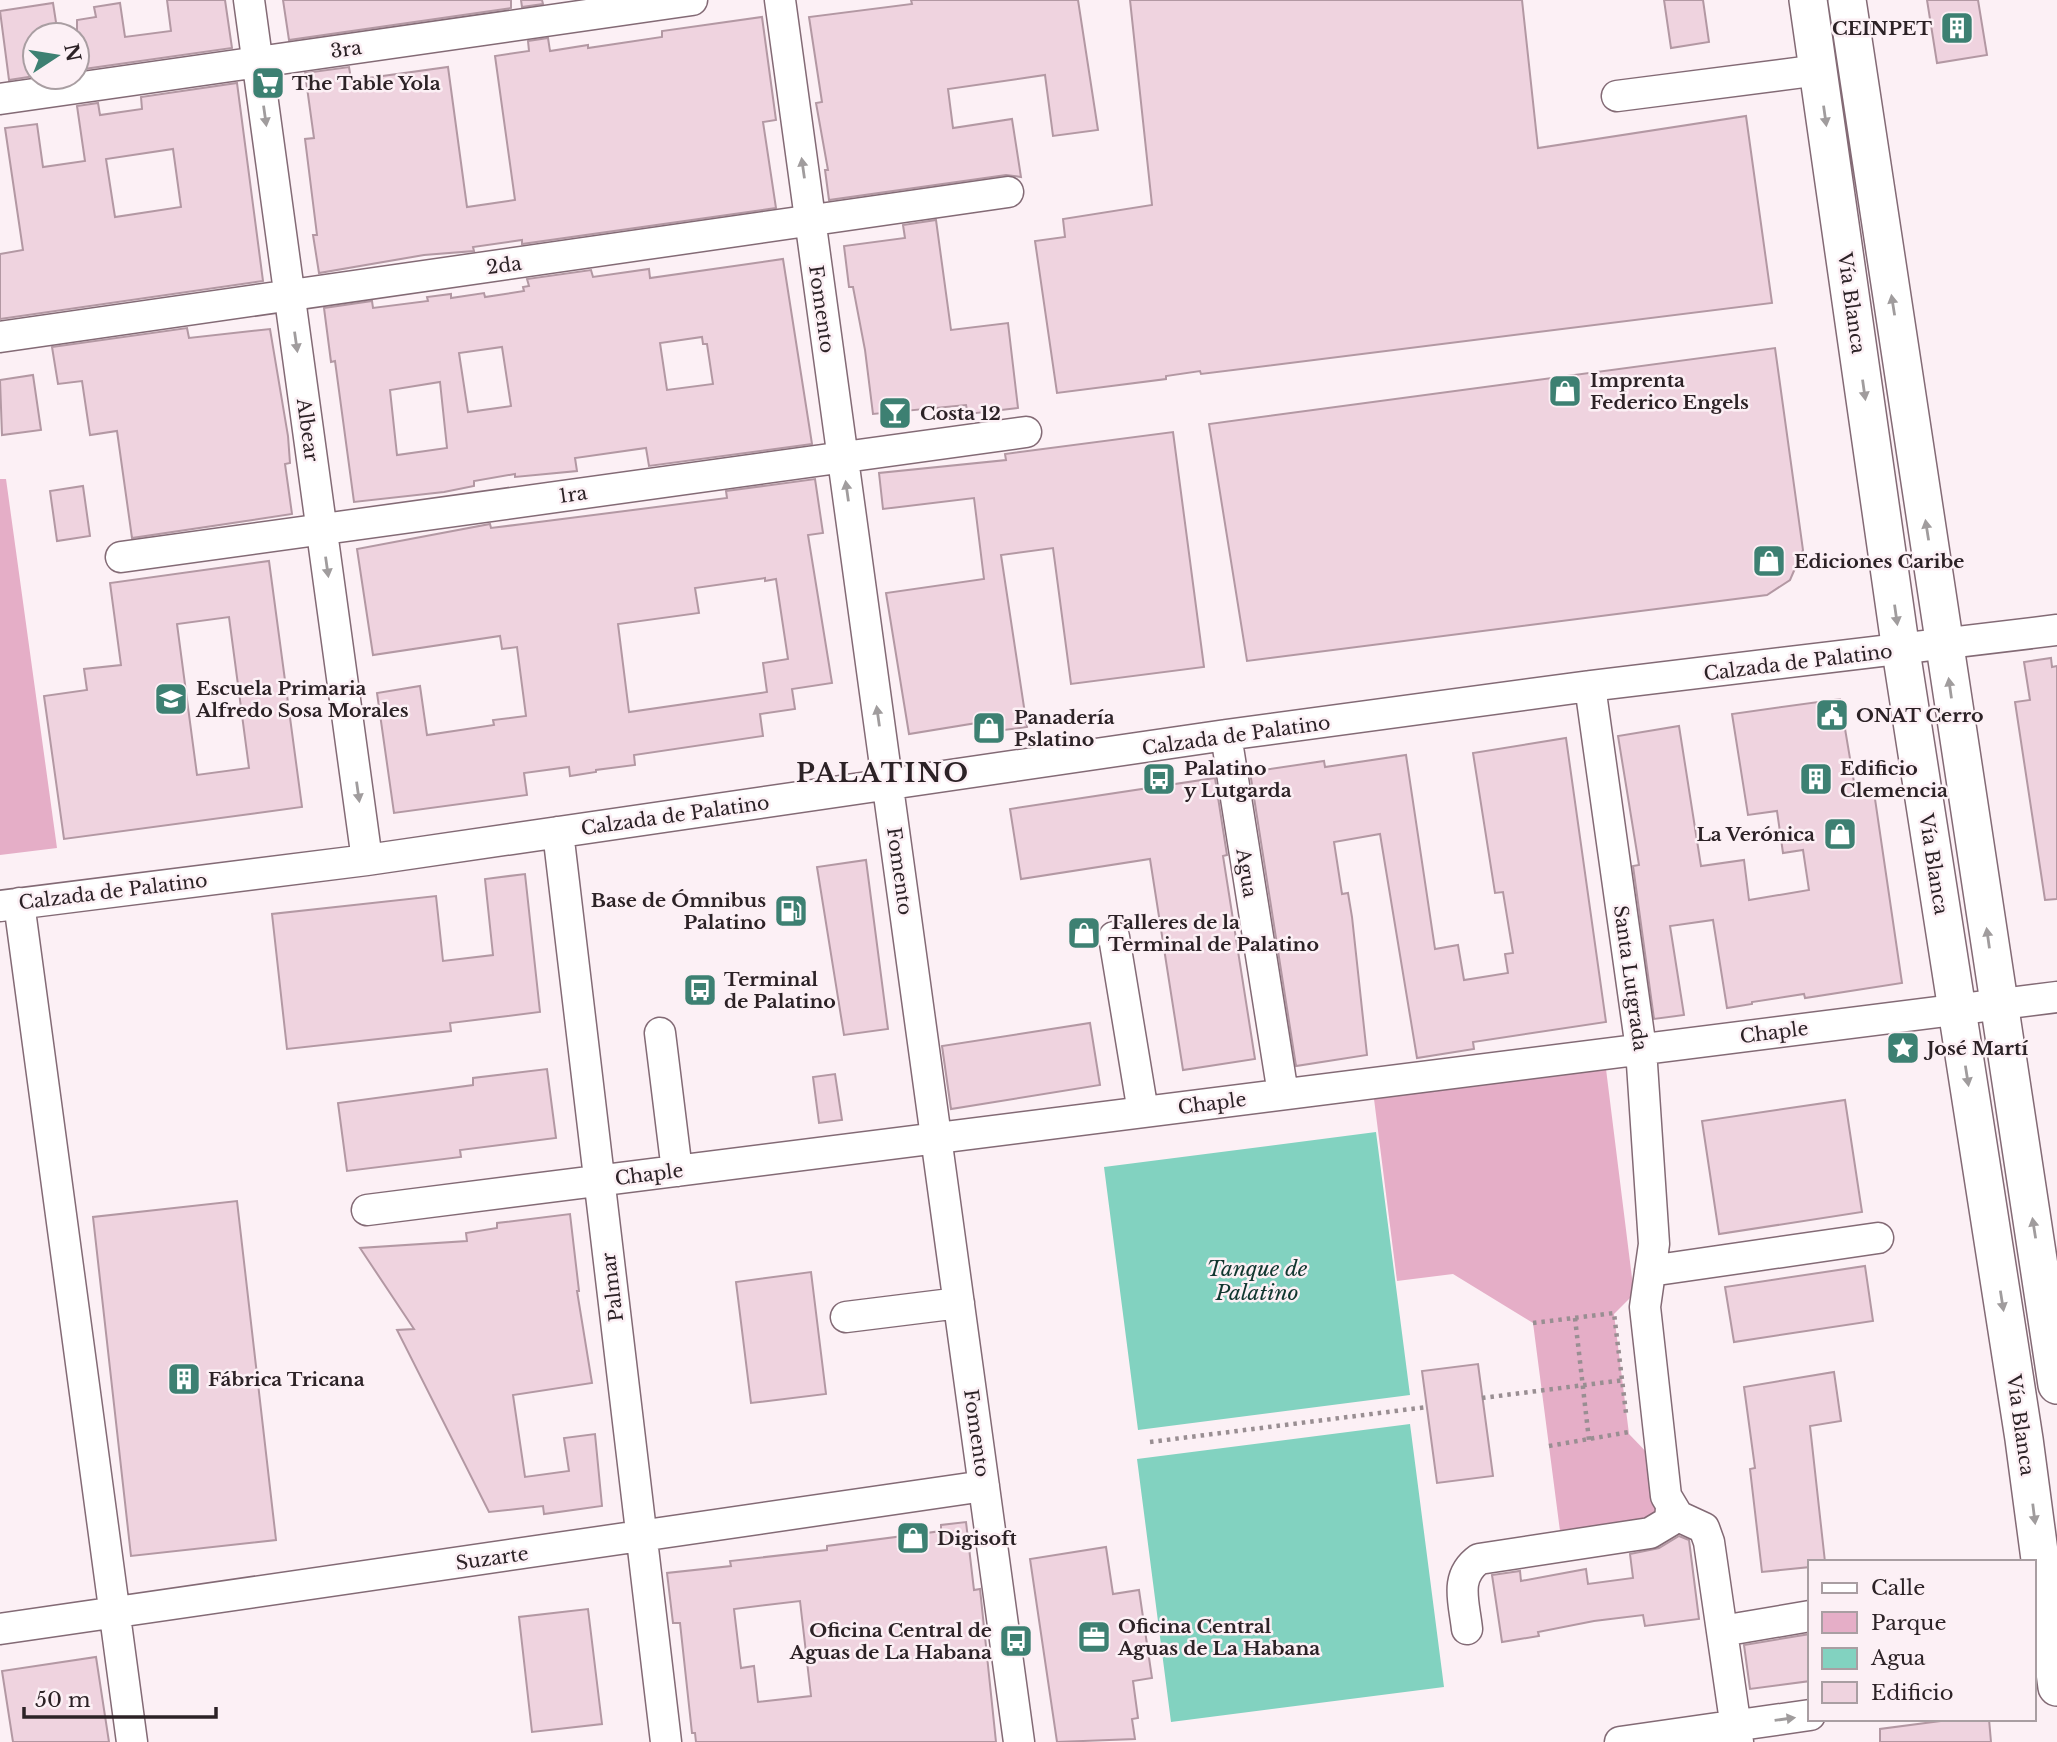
<svg xmlns="http://www.w3.org/2000/svg" width="2057" height="1742" viewBox="0 0 2057 1742" font-family="'Libre Baskerville',serif">
	<style>
		.green { fill: #e5aec7 }
		.water { fill: #82d2c0 }
		.building { fill: #efd3df; stroke: #b398a3; stroke-width: 2; fill-rule: evenodd }
		.lines { fill: none; stroke-linecap: round; stroke-linejoin: round }
		.minor-casing { stroke: #836a75; stroke-width: 33 }
		.major-casing { stroke: #836a75; stroke-width: 40 }
		.path { stroke: #998e92; stroke-width: 4.5; stroke-dasharray: 3.5 5; stroke-linecap: butt }
		.minor { stroke: #fff; stroke-width: 30 }
		.major { stroke: #fff; stroke-width: 37 }
		.oneway { fill: #a09c9d }
		.labels { text-anchor: middle; stroke-width: 5; stroke-linejoin: round; paint-order: stroke }
		.poi-label { font-size: 19px; font-weight: bold; fill: #2c2226; stroke: #fcf0f5; text-anchor: start }
		.street-label { font-size: 19px; fill: #2c2226; stroke: #fcf0f5 }
		.water-label { font-size: 21px; font-style: italic; fill: #10362f; stroke: #fcf0f5 }
		.district-label { font-size: 26px; font-weight: bold; letter-spacing: 2px; fill: #2c2226; stroke: #fcf0f5 }
	</style>
	<rect width="100%" height="100%" fill="#fcf0f5"/>
	<!-- green -->
	<path class="green" d="M 0,479 L 6,479 L 57,848 L 0,855 Z
		M 1606,1069 L 1634,1294 L 1614,1314 L 1629,1434 L 1654,1460 L 1661,1518 L 1560,1531 L 1533,1323 L 1453,1274 L 1397,1281 L 1374,1099 Z"/>
	<!-- water -->
	<path class="water" d="M 1376,1132 L 1410,1395 L 1138,1430 L 1104,1167 Z
		M 1410,1424 L 1444,1687 L 1171,1722 L 1137,1459 Z"/>
	<!-- building -->
	<path class="building" d="M 167,0 L 225,0 L 232,48 L 77,70 L 77,20 L 96,17 L 94,7 L 120,3 L 125,37 L 171,31 Z
		M 283,0 L 511,0 L 511,8 L 289,40 Z
		M 521,0 L 542,0 L 543,4 L 522,7 Z
		M 911,0 L 1078,0 L 1098,130 L 1053,136 L 1045,75 L 948,89 L 953,128 L 1012,119 L 1021,177 L 1006,175 L 829,200 L 825,170 L 828,170 L 816,103 L 822,102 L 809,17 L 912,4 Z
		M 1130,0 L 1522,0 L 1538,148 L 1746,116 L 1772,303 L 1201,374 L 1200,371 L 1166,376 L 1166,379 L 1057,393 L 1035,241 L 1065,237 L 1063,219 L 1152,205 Z
		M 1664,0 L 1703,0 L 1709,42 L 1671,48 Z
		M 1927,0 L 1978,0 L 1987,55 L 1937,63 Z
		M 53,3 L 58,35 L 35,35 L 35,76 L 9,80 L 0,11 Z
		M 762,17 L 776,120 L 763,122 L 776,208 L 522,244 L 522,240 L 473,247 L 474,251 L 424,255 L 319,273 L 313,235 L 317,235 L 305,139 L 314,138 L 305,73 L 349,67 L 351,79 L 361,79 L 448,67 L 467,207 L 515,200 L 495,56 L 529,51 L 528,41 L 548,38 L 550,51 L 588,45 L 588,48 L 662,37 L 662,31 Z
		M 237,83 L 263,281 L 0,319 L 0,254 L 23,250 L 5,128 L 37,124 L 43,167 L 85,161 L 77,106 L 98,103 L 100,115 L 142,109 L 141,97 ZM 173,149 L 181,207 L 115,217 L 106,159 Z
		M 936,220 L 951,330 L 1008,323 L 1018,408 L 968,414 L 966,405 L 873,414 L 865,350 L 853,287 L 849,287 L 844,246 L 905,238 L 903,225 Z
		M 783,259 L 812,444 L 649,466 L 646,448 L 575,458 L 577,471 L 515,477 L 515,474 L 474,481 L 474,486 L 444,492 L 354,502 L 335,361 L 331,362 L 324,308 L 372,301 L 373,308 L 428,301 L 427,297 L 451,294 L 451,298 L 484,293 L 485,297 L 524,291 L 523,287 L 529,286 L 527,279 L 591,270 L 593,277 L 649,269 L 650,278 ZM 702,337 L 703,344 L 707,344 L 713,384 L 667,390 L 660,343 ZM 502,347 L 511,406 L 468,412 L 459,353 ZM 440,382 L 447,448 L 397,455 L 390,390 Z
		M 187,328 L 189,338 L 270,329 L 288,436 L 290,463 L 285,464 L 292,514 L 132,538 L 117,431 L 90,435 L 82,381 L 58,384 L 52,347 Z
		M 1775,348 L 1803,550 L 1790,580 L 1767,595 L 1247,661 L 1209,424 Z
		M 33,375 L 41,430 L 2,435 L 0,380 Z
		M 1173,432 L 1204,667 L 1071,684 L 1053,548 L 1001,555 L 1027,727 L 996,731 L 995,720 L 909,734 L 886,593 L 984,579 L 974,498 L 883,509 L 879,473 L 1006,460 L 1005,454 Z
		M 815,479 L 823,533 L 808,535 L 832,683 L 792,689 L 795,709 L 760,714 L 763,736 L 634,755 L 635,765 L 596,770 L 596,772 L 570,776 L 569,767 L 524,773 L 527,795 L 394,813 L 377,693 L 420,686 L 427,735 L 494,725 L 493,720 L 526,716 L 517,647 L 502,649 L 500,636 L 373,655 L 357,549 L 490,524 L 491,528 L 523,524 L 727,498 L 726,491 ZM 765,578 L 765,581 L 776,579 L 788,659 L 763,663 L 767,692 L 629,712 L 618,624 L 699,613 L 695,588 Z
		M 83,486 L 90,536 L 57,541 L 50,491 Z
		M 269,561 L 302,807 L 64,839 L 44,696 L 87,690 L 84,669 L 121,665 L 110,583 ZM 229,617 L 249,768 L 197,775 L 177,624 Z
		M 2051,658 L 2052,667 L 2057,666 L 2057,899 L 2045,900 L 2015,702 L 2030,700 L 2024,662 Z
		M 1840,699 L 1856,794 L 1874,792 L 1902,983 L 1805,998 L 1804,994 L 1752,1002 L 1752,1004 L 1727,1008 L 1713,920 L 1670,926 L 1684,1015 L 1654,1019 L 1633,866 L 1639,865 L 1618,736 L 1679,726 L 1701,866 L 1744,860 L 1749,900 L 1809,890 L 1803,850 L 1783,853 L 1777,811 L 1748,815 L 1732,714 Z
		M 1566,738 L 1606,1022 L 1473,1042 L 1474,1049 L 1417,1058 L 1380,834 L 1334,842 L 1342,894 L 1348,893 L 1352,917 L 1367,1055 L 1296,1066 L 1250,772 L 1324,761 L 1325,767 L 1406,755 L 1435,949 L 1458,945 L 1464,980 L 1508,973 L 1505,954 L 1513,953 L 1503,892 L 1495,893 L 1473,753 Z
		M 1215,778 L 1227,855 L 1223,856 L 1255,1059 L 1183,1070 L 1150,859 L 1021,879 L 1010,809 Z
		M 866,860 L 888,1029 L 844,1035 L 817,867 Z
		M 525,874 L 540,1012 L 450,1023 L 451,1031 L 287,1049 L 272,914 L 436,896 L 443,961 L 493,955 L 485,879 Z
		M 1090,1023 L 1100,1085 L 951,1109 L 942,1046 Z
		M 547,1069 L 556,1138 L 460,1150 L 461,1157 L 347,1171 L 338,1103 L 473,1085 L 473,1078 Z
		M 835,1074 L 842,1120 L 819,1123 L 813,1077 Z
		M 1845,1100 L 1862,1212 L 1719,1234 L 1702,1121 Z
		M 237,1201 L 276,1540 L 131,1556 L 93,1217 Z
		M 570,1214 L 579,1291 L 577,1291 L 592,1383 L 513,1395 L 525,1477 L 569,1471 L 564,1438 L 595,1434 L 602,1506 L 544,1514 L 543,1506 L 489,1512 L 397,1330 L 414,1329 L 360,1248 L 467,1241 L 466,1233 L 497,1228 L 497,1223 Z
		M 1865,1266 L 1873,1321 L 1734,1342 L 1725,1287 Z
		M 811,1272 L 826,1394 L 751,1403 L 736,1282 Z
		M 1478,1364 L 1493,1476 L 1437,1483 L 1422,1371 Z
		M 1834,1372 L 1841,1421 L 1810,1426 L 1825,1562 L 1810,1562 L 1810,1567 L 1762,1572 L 1750,1469 L 1755,1468 L 1744,1387 Z
		M 966,1522 L 974,1590 L 980,1589 L 996,1742 L 696,1742 L 695,1733 L 692,1733 L 680,1623 L 673,1623 L 667,1573 L 731,1566 L 730,1561 L 827,1550 L 827,1546 L 941,1531 L 941,1525 ZM 800,1601 L 811,1696 L 758,1702 L 754,1666 L 741,1668 L 734,1609 Z
		M 1679,1536 L 1689,1540 L 1699,1619 L 1645,1626 L 1643,1615 L 1594,1621 L 1538,1632 L 1539,1636 L 1502,1642 L 1492,1575 L 1520,1571 L 1521,1581 L 1586,1569 L 1588,1584 L 1633,1578 L 1630,1554 L 1659,1548 Z
		M 1106,1547 L 1113,1594 L 1139,1590 L 1152,1678 L 1133,1681 L 1138,1718 L 1132,1719 L 1135,1739 L 1057,1742 L 1030,1559 Z
		M 588,1609 L 602,1724 L 532,1732 L 519,1617 Z
		M 1810,1634 L 1810,1681 L 1750,1689 L 1744,1645 Z
		M 96,1657 L 109,1742 L 13,1742 L 2,1671 Z
		M 1956,1719 L 1989,1719 L 1991,1742 L 1880,1742 L 1880,1729 Z"/>
	<g class="lines">
		<defs>
			<path id="minor" d="M 249,0 L 367,860
				M 780,0 L 1019,1742
				M 1617,96 L 1819,70
				M 0,99 L 692,0
				M 0,337 L 1008,192
				M 121,557 L 1026,432
				M 1590,686 L 1641,1049 L 1654,1244 L 1645,1307 L 1666,1496 L 1678,1516 L 1704,1528 L 1709,1542 L 1738,1742
				M 1226,735 L 1283,1094
				M 558,832 L 666,1742
				M 19,903 L 132,1742
				M 0,906 L 367,860 L 1226,735 L 1590,686 L 2057,630
				M 1114,937 L 1143,1112
				M 660,1033 L 677,1171
				M 367,1210 L 2057,997
				M 1650,1271 L 1878,1238
				M 846,1317 L 959,1303
				M 0,1629 L 984,1486
				M 1467,1629 C 1464,1601 1454,1577 1479,1559 L 1650,1533 L 1670,1521 L 1671,1508
				M 1722,1631 L 1810,1616
				M 1620,1742 L 1810,1715"/>
			<path id="major" d="M 1808,0 L 1901,651 L 2024,1439 L 2057,1687
				M 1847,0 L 2057,1385"/>
		</defs>
		<!-- minor casing -->
		<use href="#minor" class="minor-casing"/>
		<!-- major casing -->
		<use href="#major" class="major-casing"/>
		<!-- path -->
		<path class="path" d="M 1575,1318 L 1589,1440
			M 1533,1323 L 1614,1313 L 1626,1413
			M 1482,1398 L 1624,1380
			M 1150,1442 L 1427,1407
			M 1549,1446 L 1629,1432"/>
		<!-- minor -->
		<use href="#minor" class="minor"/>
		<!-- major -->
		<use href="#major" class="major"/>
	</g>
	<!-- one-way arrows -->
	<defs><path id="oneway-solid" d="M-6-.8H1V-3.2L6.5 0L1 3.2V.8H-6Z" transform="scale(1.75)"/></defs>
	<g class="oneway">
		<use href="#oneway-solid" transform="translate(265 116) rotate(82)"/>
		<use href="#oneway-solid" transform="translate(1825 116) rotate(82)"/>
		<use href="#oneway-solid" transform="translate(803 168) rotate(-98)"/>
		<use href="#oneway-solid" transform="translate(1893 305) rotate(-99)"/>
		<use href="#oneway-solid" transform="translate(296 342) rotate(82)"/>
		<use href="#oneway-solid" transform="translate(1864 390) rotate(82)"/>
		<use href="#oneway-solid" transform="translate(847 491) rotate(-98)"/>
		<use href="#oneway-solid" transform="translate(1927 530) rotate(-99)"/>
		<use href="#oneway-solid" transform="translate(327 567) rotate(82)"/>
		<use href="#oneway-solid" transform="translate(1896 615) rotate(82)"/>
		<use href="#oneway-solid" transform="translate(1950 688) rotate(-98)"/>
		<use href="#oneway-solid" transform="translate(878 716) rotate(-98)"/>
		<use href="#oneway-solid" transform="translate(358 792) rotate(82)"/>
		<use href="#oneway-solid" transform="translate(1988 938) rotate(-98)"/>
		<use href="#oneway-solid" transform="translate(1967 1076) rotate(81)"/>
		<use href="#oneway-solid" transform="translate(2034 1228) rotate(-99)"/>
		<use href="#oneway-solid" transform="translate(2002 1301) rotate(81)"/>
		<use href="#oneway-solid" transform="translate(2034 1514) rotate(83)"/>
		<use href="#oneway-solid" transform="translate(1785 1719) rotate(-8)"/>
	</g>
	<!-- icons -->
	<defs>
		<symbol id="building-square" viewBox="-11 -11 22 22"><rect x="-9" y="-9" width="18" height="18" rx="4" fill="#3d8072" stroke="#fcf0f5"/><path d="M-4-6H4V6H1V3H-1V6H-4ZM-2.5-4.3h1.7v1.8h-1.7ZM.8-4.3h1.7v1.8H.8ZM-2.5-1h1.7V.8h-1.7ZM.8-1h1.7V.8H.8Z" fill="#fff"/></symbol>
		<symbol id="supermarket-square" viewBox="-11 -11 22 22"><rect x="-9" y="-9" width="18" height="18" rx="4" fill="#3d8072" stroke="#fcf0f5"/><path d="M-6-5.5h2.5l.6 2H6L4.5 2H-2.5L-4.4-4H-6ZM-1.5 3.2a1.3 1.3 0 1 0 .1 0ZM3 3.2a1.3 1.3 0 1 0 .1 0Z" fill="#fff"/></symbol>
		<symbol id="shop-square" viewBox="-11 -11 22 22"><rect x="-9" y="-9" width="18" height="18" rx="4" fill="#3d8072" stroke="#fcf0f5"/><path d="M-5-2.5h2.3a2.7 3.5 0 0 1 5.4 0H5L5.5 6h-11ZM-1.5-2.5h3a1.5 2.3 0 0 0-3 0Z" fill="#fff"/></symbol>
		<symbol id="bar-square" viewBox="-11 -11 22 22"><rect x="-9" y="-9" width="18" height="18" rx="4" fill="#3d8072" stroke="#fcf0f5"/><path d="M-6-5H6L.8 .8V4.5H3.5V6h-7V4.5H-.8V.8Z" fill="#fff"/></symbol>
		<symbol id="school-square" viewBox="-11 -11 22 22"><rect x="-9" y="-9" width="18" height="18" rx="4" fill="#3d8072" stroke="#fcf0f5"/><path d="M0-5L7-2L0 1L-7-2ZM-4 1L0 2.5L4 1V4Q0 6-4 4Z" fill="#fff"/></symbol>
		<symbol id="civic-square" viewBox="-11 -11 22 22"><rect x="-9" y="-9" width="18" height="18" rx="4" fill="#3d8072" stroke="#fcf0f5"/><path d="M-.6-6.5H3V-4.5H.6V-3L4-1V1h2V6H-6V1h2V-1L-.6-3ZM-1.2 2.5V6h2.4V2.5Z" fill="#fff"/></symbol>
		<symbol id="bus-square" viewBox="-11 -11 22 22"><rect x="-9" y="-9" width="18" height="18" rx="4" fill="#3d8072" stroke="#fcf0f5"/><path d="M-5-6H5V4H4V6H2V4H-2V6H-4V4H-5ZM-3.5-4V0h7V-4ZM-3.5 1.2v1.5H-2V1.2ZM2 1.2v1.5H3.5V1.2Z" fill="#fff"/></symbol>
		<symbol id="fuel-square" viewBox="-11 -11 22 22"><rect x="-9" y="-9" width="18" height="18" rx="4" fill="#3d8072" stroke="#fcf0f5"/><path d="M-5.5-6h7V0h2V4h1.3V-2.5L3-4.5l.8-.8L6-3V5H2.5V1h-1V6h-7ZM-4.2-4.7v3.2H.2V-4.7Z" fill="#fff"/></symbol>
		<symbol id="sight-square" viewBox="-11 -11 22 22"><rect x="-9" y="-9" width="18" height="18" rx="4" fill="#3d8072" stroke="#fcf0f5"/><path d="M0-6L1.8-2.2L6-1.7L2.9 1.2L3.7 5.4L0 3.3L-3.7 5.4L-2.9 1.2L-6-1.7L-1.8-2.2Z" fill="#fff"/></symbol>
		<symbol id="office-square" viewBox="-11 -11 22 22"><rect x="-9" y="-9" width="18" height="18" rx="4" fill="#3d8072" stroke="#fcf0f5"/><path d="M-6-3h4V-5.5h4V-3h4V5H-6ZM-1-4.5V-3h2v-1.5ZM-6 0V1H6V0Z" fill="#fff"/></symbol>
	</defs>
	<g fill-rule="evenodd">
		<use href="#building-square" x="1938" y="9" width="38" height="38"/>
		<use href="#supermarket-square" x="249" y="64" width="38" height="38"/>
		<use href="#shop-square" x="1546" y="372" width="38" height="38"/>
		<use href="#bar-square" x="876" y="394" width="38" height="38"/>
		<use href="#shop-square" x="1750" y="542" width="38" height="38"/>
		<use href="#school-square" x="152" y="680" width="38" height="38"/>
		<use href="#civic-square" x="1813" y="696" width="38" height="38"/>
		<use href="#shop-square" x="970" y="709" width="38" height="38"/>
		<use href="#bus-square" x="1140" y="760" width="38" height="38"/>
		<use href="#building-square" x="1797" y="760" width="38" height="38"/>
		<use href="#shop-square" x="1821" y="815" width="38" height="38"/>
		<use href="#fuel-square" x="772" y="892" width="38" height="38"/>
		<use href="#shop-square" x="1065" y="914" width="38" height="38"/>
		<use href="#bus-square" x="681" y="971" width="38" height="38"/>
		<use href="#sight-square" x="1884" y="1029" width="38" height="38"/>
		<use href="#building-square" x="165" y="1360" width="38" height="38"/>
		<use href="#shop-square" x="894" y="1519" width="38" height="38"/>
		<use href="#office-square" x="1075" y="1618" width="38" height="38"/>
		<use href="#bus-square" x="997" y="1622" width="38" height="38"/>
	</g>
	<g class="labels">
		<!-- poi labels -->
		<g class="poi-label">
			<text x="1932" y="35" text-anchor="end">CEINPET</text>
			<text x="292" y="90">The Table Yola</text>
			<text x="1590" y="387">Imprenta<tspan x="1590" dy="22">Federico Engels</tspan></text>
			<text x="920" y="420">Costa 12</text>
			<text x="1794" y="568">Ediciones Caribe</text>
			<text x="196" y="695">Escuela Primaria<tspan x="196" dy="22">Alfredo Sosa Morales</tspan></text>
			<text x="1856" y="722">ONAT Cerro</text>
			<text x="1014" y="724">Panadería<tspan x="1014" dy="22">Pslatino</tspan></text>
			<text x="1184" y="775">Palatino<tspan x="1184" dy="22">y Lutgarda</tspan></text>
			<text x="1840" y="775">Edificio<tspan x="1840" dy="22">Clemencia</tspan></text>
			<text x="1815" y="841" text-anchor="end">La Verónica</text>
			<text x="766" y="907" text-anchor="end">Base de Ómnibus<tspan x="766" dy="22">Palatino</tspan></text>
			<text x="1108" y="929">Talleres de la<tspan x="1108" dy="22">Terminal de Palatino</tspan></text>
			<text x="724" y="986">Terminal<tspan x="724" dy="22">de Palatino</tspan></text>
			<text x="1927" y="1055">José Martí</text>
			<text x="208" y="1386">Fábrica Tricana</text>
			<text x="937" y="1545">Digisoft</text>
			<text x="1118" y="1633">Oficina Central<tspan x="1118" dy="22">Aguas de La Habana</tspan></text>
			<text x="992" y="1637" text-anchor="end">Oficina Central de<tspan x="992" dy="22">Aguas de La Habana</tspan></text>
		</g>
		<!-- street labels -->
		<g class="street-label">
			<text transform="translate(346 49) rotate(-8)" y="7">3ra</text>
			<text transform="translate(504 265) rotate(-8)" y="7">2da</text>
			<text transform="translate(1852 303) rotate(82)" y="7">Vía Blanca</text>
			<text transform="translate(822 309) rotate(82)" y="7">Fomento</text>
			<text transform="translate(308 430) rotate(82)" y="7">Albear</text>
			<text transform="translate(573 494) rotate(-8)" y="7">1ra</text>
			<text transform="translate(1798 662) rotate(-7)" y="7">Calzada de Palatino</text>
			<text transform="translate(1236 735) rotate(-8)" y="7">Calzada de Palatino</text>
			<text transform="translate(675 815) rotate(-8)" y="7">Calzada de Palatino</text>
			<text transform="translate(1934 864) rotate(81)" y="7">Vía Blanca</text>
			<text transform="translate(900 871) rotate(82)" y="7">Fomento</text>
			<text transform="translate(1247 873) rotate(81)" y="7">Agua</text>
			<text transform="translate(113 891) rotate(-7)" y="7">Calzada de Palatino</text>
			<text transform="translate(1631 978) rotate(82)" y="7">Santa Lutgrada</text>
			<text transform="translate(1774 1032) rotate(-7)" y="7">Chaple</text>
			<text transform="translate(1212 1103) rotate(-7)" y="7">Chaple</text>
			<text transform="translate(649 1174) rotate(-7)" y="7">Chaple</text>
			<text transform="translate(612 1287) rotate(-97)" y="7">Palmar</text>
			<text transform="translate(2021 1425) rotate(82)" y="7">Vía Blanca</text>
			<text transform="translate(977 1433) rotate(82)" y="7">Fomento</text>
			<text transform="translate(492 1558) rotate(-8)" y="7">Suzarte</text>
		</g>
		<!-- water labels -->
		<g class="water-label">
			<text x="1257" y="1276">Tanque de<tspan x="1257" dy="24">Palatino</tspan></text>
		</g>
		<!-- district labels -->
		<g class="district-label">
			<text x="883" y="782">PALATINO</text>
		</g>
	</g>
	<!-- legend -->
	<rect x="1808" y="1560" width="228" height="161" fill="#fcf0f5" stroke="#a99ea2" stroke-width="2"/>
	<rect x="1822" y="1583" width="35" height="10" fill="#ffffff" stroke="#a99ea2" stroke-width="2"/>
	<text x="1871" y="1595" font-size="21" fill="#2c2226">Calle</text>
	<rect x="1822" y="1612" width="35" height="21" fill="#e5aec7" stroke="#a99ea2" stroke-width="2"/>
	<text x="1871" y="1630" font-size="21" fill="#2c2226">Parque</text>
	<rect x="1822" y="1648" width="35" height="21" fill="#82d2c0" stroke="#a99ea2" stroke-width="2"/>
	<text x="1871" y="1665" font-size="21" fill="#2c2226">Agua</text>
	<rect x="1822" y="1682" width="35" height="21" fill="#efd3df" stroke="#a99ea2" stroke-width="2"/>
	<text x="1871" y="1700" font-size="21" fill="#2c2226">Edificio</text>
	<!-- north arrow -->
	<g transform="translate(56 56) rotate(78)"><circle r="33" fill="#fcf0f5" stroke="#a99ea2" stroke-width="2"/>
	<path d="M0-5L12 26L0 18L-12 26Z" fill="#3d8072"/>
	<text y="-10" font-size="19" font-weight="bold" text-anchor="middle" fill="#2c2226">N</text>
	</g>
	<!-- scale -->
	<path d="M24 1707v10h192v-10" fill="none" stroke="#2c2226" stroke-width="3.5"/>
	<text x="35" y="1707" font-size="21" fill="#2c2226" stroke="#fcf0f5" stroke-width="5" paint-order="stroke">50 m</text>
</svg>
